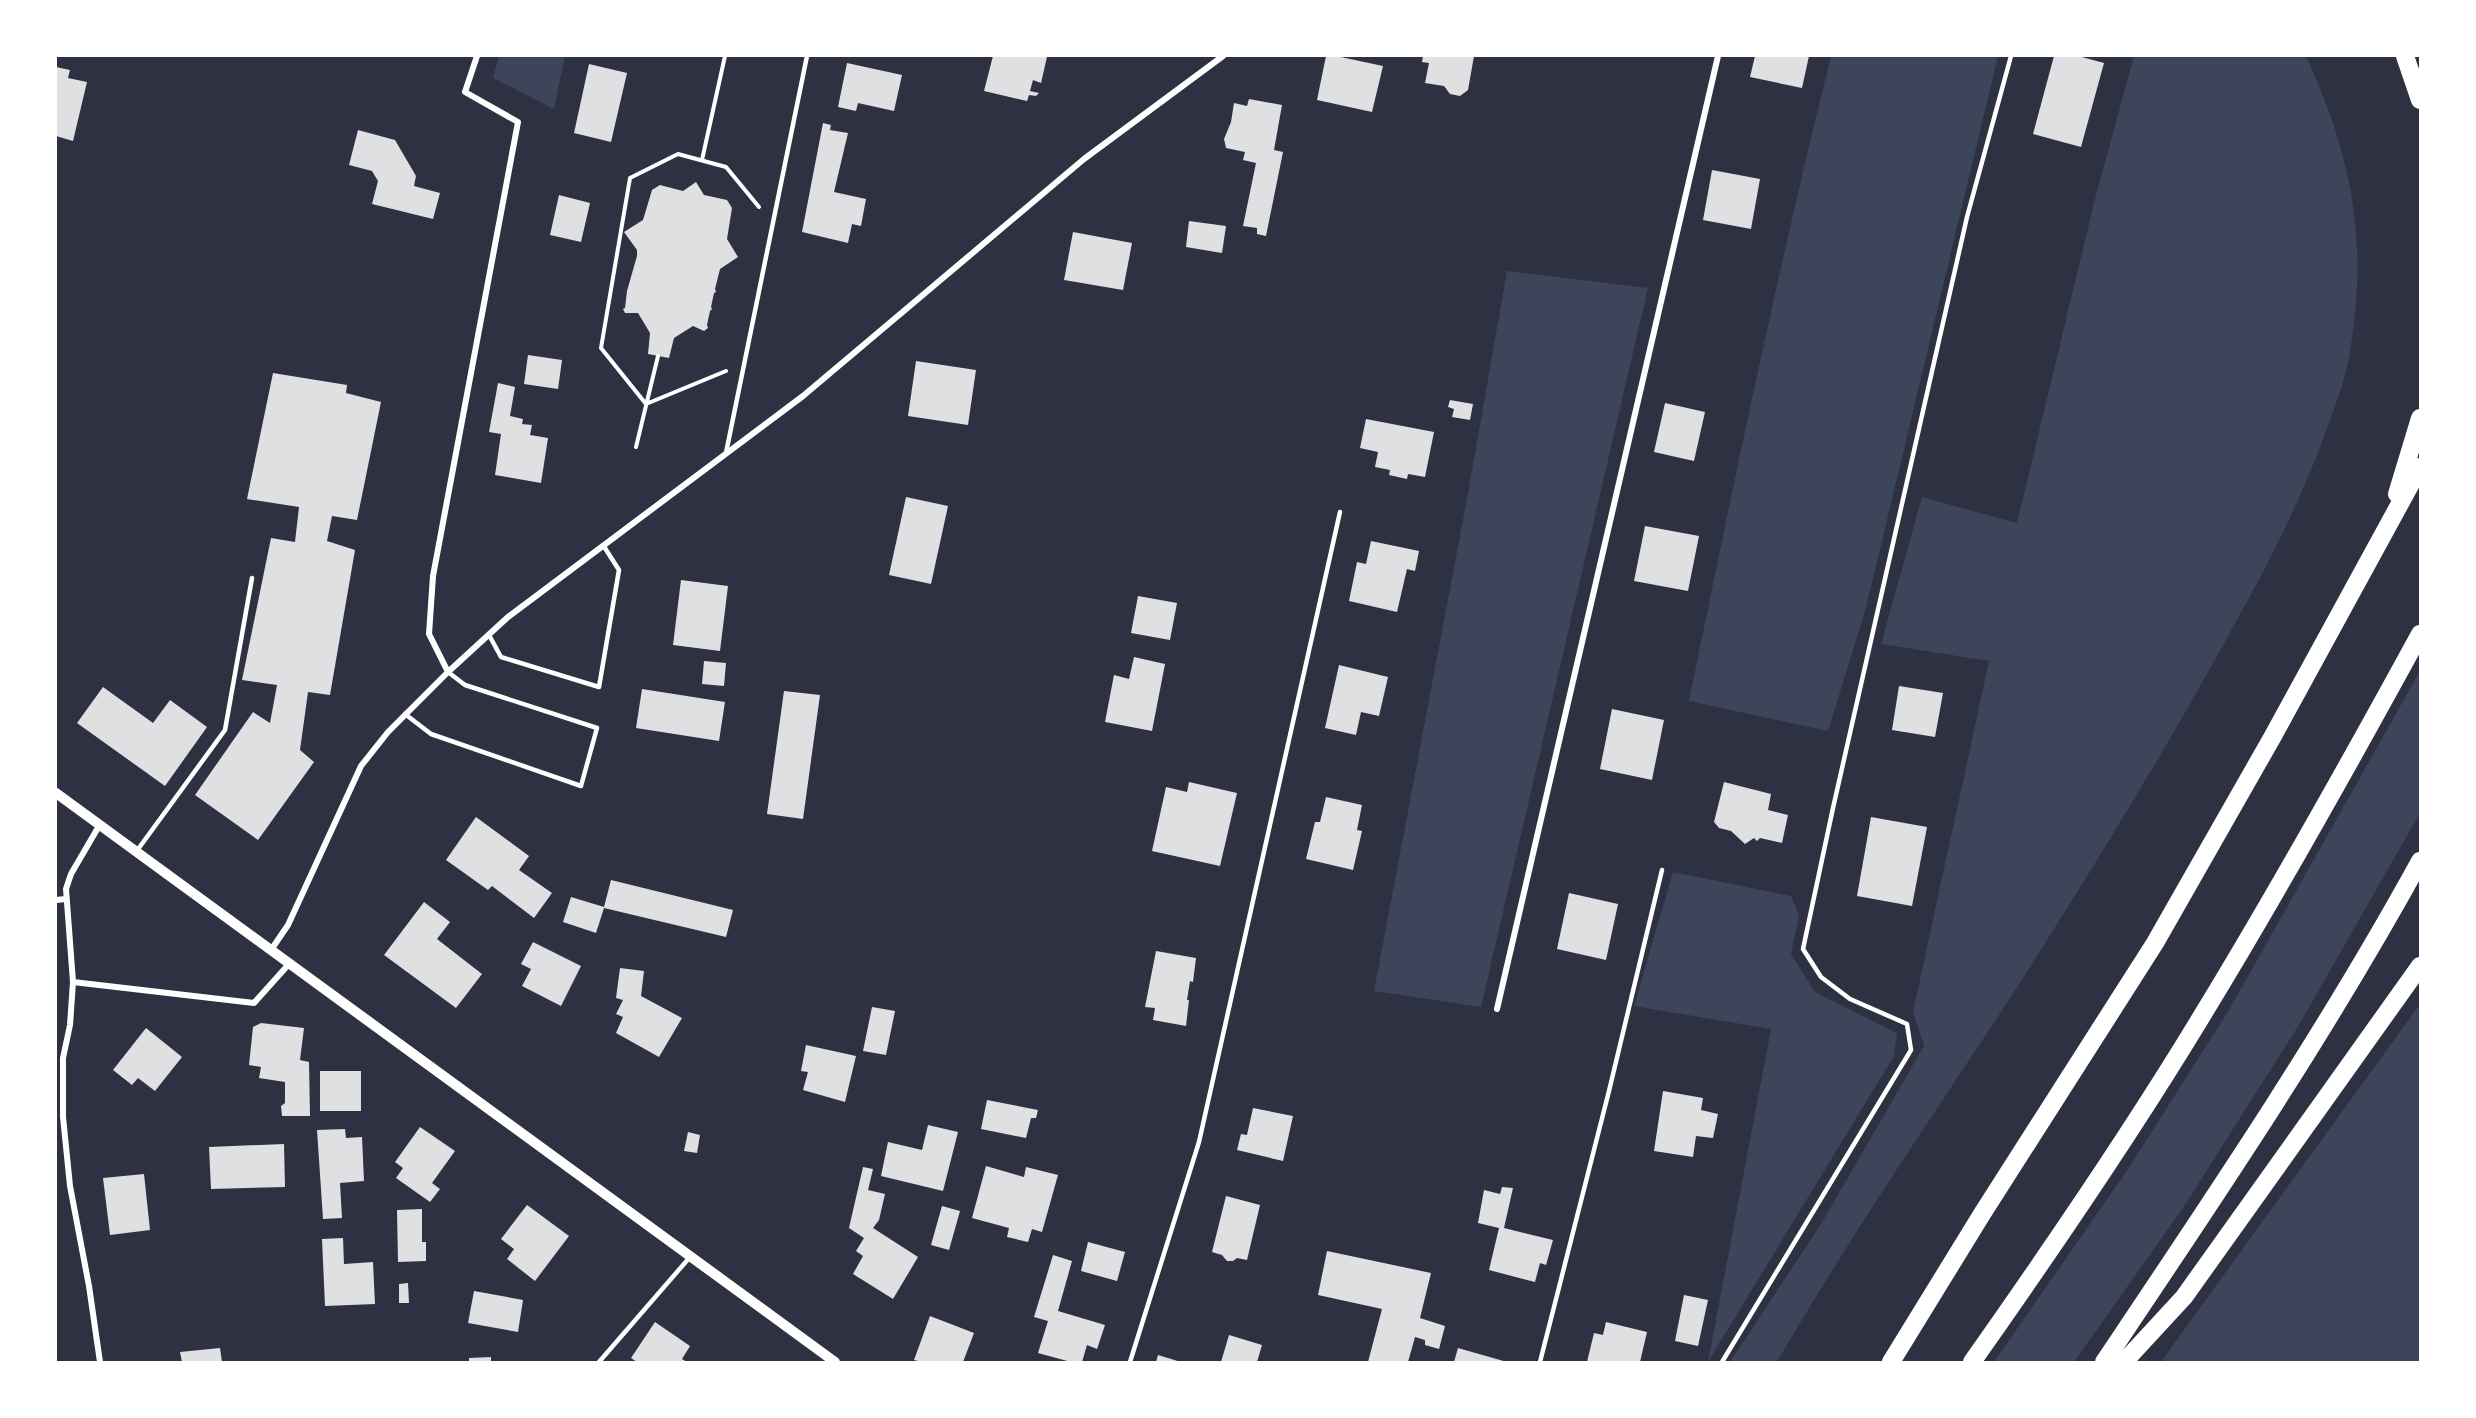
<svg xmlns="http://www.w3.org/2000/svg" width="2476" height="1418" viewBox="0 0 2476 1418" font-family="Lato,sans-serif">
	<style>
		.green { fill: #3c4559 }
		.building { fill: #e0e0e3 }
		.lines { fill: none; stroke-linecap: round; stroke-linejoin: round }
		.path { stroke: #fff; stroke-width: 4 }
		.service { stroke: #fff; stroke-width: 4.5 }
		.minor { stroke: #fff; stroke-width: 6 }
		.tertiary { stroke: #fff; stroke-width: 10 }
		.motorway { stroke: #fff; stroke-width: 18 }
	</style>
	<rect width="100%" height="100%" fill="#2d3142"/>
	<!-- green -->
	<path class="green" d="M 499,56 L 565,56 L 554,109 L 493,78 Z
		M 1831,56 L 1998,56 L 1866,608 L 1828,731 L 1689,701 C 1733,485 1778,269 1831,56 Z
		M 2134,56 L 2306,56 C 2353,159 2369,244 2349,357 C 2344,384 2334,409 2325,434 C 2297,511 2258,583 2218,654 C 2155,768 2086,879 2016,989 C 1935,1113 1851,1234 1777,1362 L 1730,1362 L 1821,1224 L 1924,1046 L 1913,1012 L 1989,661 L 1881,644 L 1922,497 L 2017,523 L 2095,199 Z
		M 1507,271 L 1648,288 L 1481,1007 L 1374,991 L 1467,499 Z
		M 2420,671 L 2420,813 L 2299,1025 L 2183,1208 L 2074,1362 L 1994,1362 L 2128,1169 L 2229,1010 Z
		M 1673,872 L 1791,896 L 1799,915 L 1791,954 L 1815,992 L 1897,1033 L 1894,1056 L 1708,1362 L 1771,1029 L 1634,1006 Z
		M 2420,1004 L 2420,1362 L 2161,1362 L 2194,1316 Z"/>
	<!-- building -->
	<path class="building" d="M 993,56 L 1047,57 L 1041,83 L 1033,80 L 1030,91 L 1039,93 L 1036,96 L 1029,95 L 1027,101 L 984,91 Z
		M 1326,56 L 1336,56 L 1383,66 L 1372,112 L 1317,100 Z
		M 1423,56 L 1474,56 L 1468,90 L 1460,96 L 1450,94 L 1444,86 L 1425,83 L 1429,63 L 1422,62 Z
		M 1755,56 L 1809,56 L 1802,88 L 1750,77 Z
		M 2054,56 L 2078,56 L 2104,63 L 2081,147 L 2033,134 Z
		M 847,63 L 902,75 L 894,111 L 858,103 L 856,111 L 838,107 Z
		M 589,64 L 627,73 L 611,142 L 574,133 Z
		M 56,67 L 70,70 L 68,78 L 87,82 L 73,141 L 56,136 Z
		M 1249,99 L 1282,105 L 1274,150 L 1283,152 L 1266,236 L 1257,234 L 1257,228 L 1243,226 L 1256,163 L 1243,160 L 1245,152 L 1226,148 L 1224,139 L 1231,122 L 1234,103 L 1247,106 Z
		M 823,123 L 831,125 L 830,130 L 848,133 L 834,192 L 866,199 L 861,226 L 852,224 L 848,243 L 802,232 Z
		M 358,130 L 395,140 L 416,176 L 414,186 L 440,193 L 433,219 L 372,204 L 378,181 L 372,171 L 349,165 Z
		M 1712,170 L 1760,179 L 1751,229 L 1703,220 Z
		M 696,182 L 704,195 L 727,200 L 732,208 L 727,239 L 738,257 L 720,269 L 715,289 L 716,292 L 714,293 L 711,307 L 712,309 L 710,311 L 707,325 L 708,328 L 704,331 L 693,326 L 674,338 L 669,358 L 648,354 L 650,333 L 638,313 L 625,313 L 623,309 L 625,308 L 627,291 L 637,256 L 637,250 L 624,232 L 643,220 L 652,190 L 660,185 L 683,191 Z
		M 559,195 L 590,203 L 581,242 L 550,235 Z
		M 1189,221 L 1226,226 L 1222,253 L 1186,247 Z
		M 1073,232 L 1132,243 L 1123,290 L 1064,280 Z
		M 528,355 L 562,360 L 558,389 L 524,384 Z
		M 916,361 L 976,370 L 968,425 L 908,416 Z
		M 273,373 L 347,385 L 346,393 L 381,402 L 357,520 L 332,516 L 327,541 L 355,550 L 330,695 L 308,692 L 300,750 L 314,762 L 258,840 L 195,795 L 253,712 L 270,723 L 277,685 L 242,680 L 271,538 L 295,542 L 299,507 L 247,499 Z
		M 498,383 L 515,387 L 510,416 L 523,419 L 522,424 L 532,425 L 530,435 L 548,438 L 541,483 L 495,475 L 501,434 L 489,432 Z
		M 1450,400 L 1473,404 L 1470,420 L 1452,417 L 1454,409 L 1448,407 Z
		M 1665,403 L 1705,412 L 1694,461 L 1654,452 Z
		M 1366,419 L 1434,432 L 1425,477 L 1408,474 L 1407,479 L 1389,475 L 1390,470 L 1375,467 L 1378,452 L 1360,448 Z
		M 906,497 L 948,506 L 931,584 L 889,575 Z
		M 1645,526 L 1699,536 L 1688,591 L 1634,581 Z
		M 1371,541 L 1419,551 L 1415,571 L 1407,569 L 1397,612 L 1349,601 L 1357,562 L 1366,564 Z
		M 681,580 L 728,586 L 720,651 L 673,645 Z
		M 1138,596 L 1177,603 L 1170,640 L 1131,633 Z
		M 1134,657 L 1165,664 L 1152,731 L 1105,722 L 1114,675 L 1129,679 Z
		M 704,661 L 726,663 L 724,686 L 702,684 Z
		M 1339,665 L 1388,677 L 1379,716 L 1361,712 L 1356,735 L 1325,728 Z
		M 1899,686 L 1943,693 L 1935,737 L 1892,730 Z
		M 103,687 L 153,723 L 170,700 L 207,727 L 165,786 L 77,723 Z
		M 642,689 L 725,702 L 719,741 L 636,728 Z
		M 784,691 L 820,695 L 803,819 L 767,814 Z
		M 1612,709 L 1664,720 L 1652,780 L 1600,769 Z
		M 1189,782 L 1237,793 L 1220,866 L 1152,851 L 1166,787 L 1187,792 Z
		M 1724,782 L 1771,794 L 1768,810 L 1788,815 L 1782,843 L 1760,838 L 1757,841 L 1754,838 L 1745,844 L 1731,831 L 1719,828 L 1714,822 Z
		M 1326,797 L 1362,805 L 1357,830 L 1362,831 L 1353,870 L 1306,859 L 1315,822 L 1320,822 Z
		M 476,817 L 529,856 L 519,870 L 552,893 L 534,918 L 492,886 L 488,890 L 446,860 Z
		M 1871,817 L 1927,827 L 1912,906 L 1857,896 Z
		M 611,880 L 733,910 L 726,937 L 604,908 L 596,933 L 563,922 L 571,897 L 604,907 Z
		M 1569,893 L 1618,904 L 1606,960 L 1557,949 Z
		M 424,902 L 450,922 L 437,939 L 482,974 L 456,1008 L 384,955 Z
		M 533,942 L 581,966 L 561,1006 L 522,986 L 531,969 L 521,964 Z
		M 1156,951 L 1196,958 L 1193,982 L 1190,981 L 1187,1000 L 1189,1000 L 1186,1026 L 1153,1020 L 1155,1008 L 1145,1007 Z
		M 620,968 L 644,971 L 641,996 L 682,1018 L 659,1057 L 616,1033 L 623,1017 L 616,1014 L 623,1000 L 616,998 Z
		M 872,1007 L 895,1011 L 886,1055 L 863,1051 Z
		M 261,1023 L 304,1028 L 300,1060 L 309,1062 L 310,1116 L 282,1116 L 281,1106 L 285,1103 L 285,1082 L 259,1078 L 261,1067 L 249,1065 L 253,1027 Z
		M 146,1028 L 182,1057 L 155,1091 L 138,1078 L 132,1085 L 113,1070 Z
		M 806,1045 L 856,1056 L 845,1102 L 803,1090 L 808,1072 L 801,1071 Z
		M 320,1071 L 361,1071 L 361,1111 L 320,1111 Z
		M 1663,1091 L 1703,1098 L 1701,1110 L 1718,1114 L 1713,1138 L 1696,1136 L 1693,1157 L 1654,1151 Z
		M 987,1100 L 1038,1110 L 1036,1118 L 1031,1118 L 1026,1138 L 981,1129 Z
		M 1253,1108 L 1293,1116 L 1283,1161 L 1237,1150 L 1241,1134 L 1247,1135 Z
		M 928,1125 L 958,1132 L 943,1191 L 881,1176 L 888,1142 L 922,1150 Z
		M 420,1127 L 455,1151 L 432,1183 L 440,1189 L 430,1202 L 396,1178 L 403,1168 L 395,1162 Z
		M 345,1129 L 346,1138 L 362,1137 L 364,1181 L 340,1183 L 342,1218 L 323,1219 L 317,1130 Z
		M 688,1132 L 700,1135 L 697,1153 L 684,1151 Z
		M 284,1144 L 285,1187 L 211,1189 L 209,1147 Z
		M 986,1166 L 1024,1177 L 1026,1167 L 1058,1175 L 1042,1232 L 1032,1229 L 1028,1242 L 1007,1237 L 1009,1228 L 972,1218 Z
		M 863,1167 L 873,1169 L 868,1190 L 885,1194 L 879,1220 L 873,1228 L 918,1257 L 893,1299 L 853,1274 L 863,1256 L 856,1251 L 864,1238 L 849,1228 Z
		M 144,1174 L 150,1230 L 110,1235 L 103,1178 Z
		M 1502,1187 L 1513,1188 L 1504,1228 L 1553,1240 L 1546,1265 L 1540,1263 L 1535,1282 L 1489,1270 L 1499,1228 L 1478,1223 L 1484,1190 L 1500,1194 Z
		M 1226,1196 L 1260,1205 L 1247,1260 L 1237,1258 L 1233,1261 L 1227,1261 L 1222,1255 L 1212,1252 Z
		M 527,1205 L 569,1236 L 535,1281 L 507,1259 L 514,1249 L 501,1239 Z
		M 942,1206 L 960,1211 L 949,1250 L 931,1245 Z
		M 422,1209 L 422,1242 L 426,1242 L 426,1261 L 398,1262 L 397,1210 Z
		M 343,1238 L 344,1264 L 373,1262 L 375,1304 L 325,1306 L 322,1239 Z
		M 1088,1242 L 1125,1252 L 1117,1281 L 1081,1271 Z
		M 1327,1251 L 1431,1273 L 1420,1318 L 1445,1326 L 1439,1349 L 1425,1345 L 1425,1340 L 1415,1337 L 1408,1362 L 1368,1362 L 1382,1309 L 1318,1295 Z
		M 1053,1255 L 1072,1261 L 1058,1311 L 1105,1325 L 1097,1349 L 1087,1345 L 1082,1362 L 1071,1362 L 1038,1353 L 1048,1321 L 1034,1317 Z
		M 408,1283 L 409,1303 L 399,1303 L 399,1284 Z
		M 474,1291 L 523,1300 L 518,1332 L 468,1323 Z
		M 1684,1295 L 1708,1300 L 1698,1346 L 1675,1341 Z
		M 930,1316 L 974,1333 L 963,1362 L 922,1362 L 914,1360 Z
		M 655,1322 L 690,1346 L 682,1359 L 687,1362 L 637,1362 L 631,1358 Z
		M 1606,1322 L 1647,1332 L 1640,1362 L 1587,1362 L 1594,1333 L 1603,1335 Z
		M 1229,1335 L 1262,1345 L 1257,1362 L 1221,1362 Z
		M 220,1348 L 222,1362 L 182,1362 L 180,1352 Z
		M 1458,1348 L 1507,1362 L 1454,1362 Z
		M 1158,1355 L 1181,1362 L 1156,1362 Z
		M 491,1357 L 491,1362 L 469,1362 L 469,1358 Z"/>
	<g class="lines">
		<!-- path -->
		<path class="path" d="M 702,160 L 725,56
			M 646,404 L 601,348 L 630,178 L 678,154 L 726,167 L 759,207
			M 646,404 L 726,371
			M 636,447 L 658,356"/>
		<!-- service -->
		<path class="service" d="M 726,453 L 807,56
			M 489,635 L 501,657 L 599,687 L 619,570 L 603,545
			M 405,714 L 431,734 L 581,786 L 597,728 L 465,685 L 448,672
			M 136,852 L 225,730 L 252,578
			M 599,1362 L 690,1257
			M 1130,1362 L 1199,1142 L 1340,512
			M 1540,1362 L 1609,1091 L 1662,870
			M 1722,1362 L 1911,1050 L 1907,1024 L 1850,999 L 1821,977 L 1803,949 L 1833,808 L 1967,217 L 2011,56"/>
		<!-- minor -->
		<path class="minor" d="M 448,672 L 429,634 L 433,576 L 518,122 L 465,92 L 477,56
			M 99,826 L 71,874 L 66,889 L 73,982 L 70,1025 L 63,1058 L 63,1117 L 70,1186 L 89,1286 L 100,1362
			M 56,900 L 66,899
			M 271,950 L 288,925 L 361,766 L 388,732 L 448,672 L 508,617 L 803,396 L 1084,159 L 1223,56
			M 73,982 L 254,1003 L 289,964
			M 1497,1009 L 1718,56"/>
		<!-- tertiary -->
		<path class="tertiary" d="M 56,793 L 835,1362"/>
		<!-- motorway -->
		<path class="motorway" d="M 2405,56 L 2420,100
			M 2397,494 L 2420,418
			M 1891,1362 L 1982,1214 L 2155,943 L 2273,736 L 2420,467
			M 1972,1362 C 2051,1250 2129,1136 2200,1019 C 2277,893 2349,764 2420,634
			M 2104,1362 C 2214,1198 2325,1034 2420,861
			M 2124,1362 L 2184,1297 L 2420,966"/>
	</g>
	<!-- border -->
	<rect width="2476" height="1418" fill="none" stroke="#ffffff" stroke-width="114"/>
</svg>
